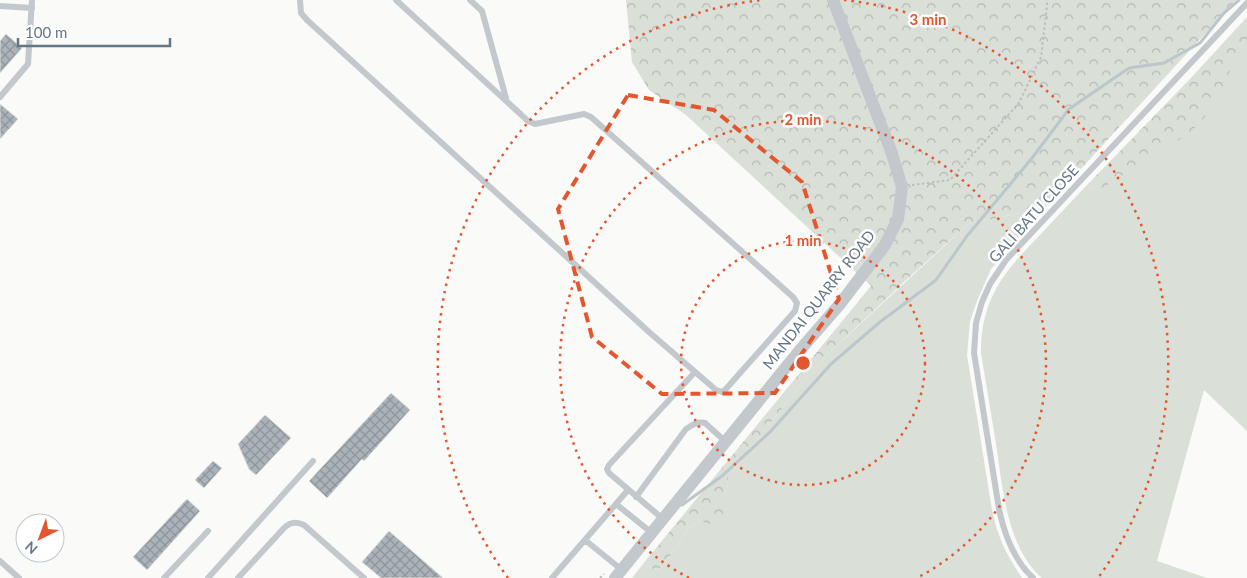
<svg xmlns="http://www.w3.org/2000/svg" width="1247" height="578" viewBox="0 0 1247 578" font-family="Lato,sans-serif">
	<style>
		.green { fill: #dadfd7 }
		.forest { fill: url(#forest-crowns) }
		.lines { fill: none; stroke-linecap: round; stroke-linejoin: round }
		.stream { stroke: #bbc7cb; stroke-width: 3 }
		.building { fill: url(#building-cross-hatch); stroke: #dcdcda }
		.path { stroke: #bbbfc2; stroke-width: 2; stroke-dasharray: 2.5 2.5; stroke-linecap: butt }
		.service { stroke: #c3c8cc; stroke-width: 6 }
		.minor { stroke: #c3c8cc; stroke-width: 12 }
		.marked { fill: none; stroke: #e4572e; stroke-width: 4; stroke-dasharray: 10 6; stroke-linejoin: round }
		.ring { fill: none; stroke: #e4572e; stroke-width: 2.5; stroke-dasharray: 2.5 5 }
		.labels { text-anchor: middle; stroke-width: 5; stroke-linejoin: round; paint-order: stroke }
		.street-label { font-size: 15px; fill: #657683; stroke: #fff }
		.centre { fill: #e4572e; stroke: #fff; stroke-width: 2.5 }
		.ring-label { font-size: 15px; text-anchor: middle; font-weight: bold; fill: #e4572e; stroke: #fff; stroke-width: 5; stroke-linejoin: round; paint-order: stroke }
	</style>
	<defs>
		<pattern id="forest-crowns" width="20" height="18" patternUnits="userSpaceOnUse" patternTransform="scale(1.25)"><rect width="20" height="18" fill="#dadfd7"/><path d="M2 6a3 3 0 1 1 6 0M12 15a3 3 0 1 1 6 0" fill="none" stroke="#b4b9b4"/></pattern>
		<pattern id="building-cross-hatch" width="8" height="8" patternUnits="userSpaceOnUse" patternTransform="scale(1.25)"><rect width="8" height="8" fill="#aab3b9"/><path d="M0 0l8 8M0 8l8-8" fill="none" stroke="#8e969c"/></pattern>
	</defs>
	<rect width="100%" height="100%" fill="#fafaf8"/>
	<!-- green -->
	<path class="green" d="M 1247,40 L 1247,431 L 1204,390 L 1157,561 L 1207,578 L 1042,578 C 1006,546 1003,488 996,444 C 991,413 986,383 981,353 C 981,299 1003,273 1039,236 C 1055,219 1071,202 1087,185 L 1099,190 Z
		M 1045,208 L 991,269 L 977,301 L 970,321 L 967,355 L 992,510 C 998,538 1006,554 1022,578 L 632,578 L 643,564 L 653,569 L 662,568 L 689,527 L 701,521 L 727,489 L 728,477 L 802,383 L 828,354 L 968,224 Z"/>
	<!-- forest -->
	<path class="forest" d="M 626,0 L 1236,0 L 1045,208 L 968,224 L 904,282 L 828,354 L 802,383 L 728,477 L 727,489 L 719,499 L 725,515 L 716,526 L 701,521 L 689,527 L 662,568 L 653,569 L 643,564 L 871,286 L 686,115 L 649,90 L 632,62 Z
		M 1247,17 L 1247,40 L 1241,47 L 1213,108 L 1190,133 L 1099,190 L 1087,185 L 1189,80 Z"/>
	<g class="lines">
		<!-- stream -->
		<path class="stream" d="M 682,505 L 722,476 L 770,432 L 831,364 L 880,322 L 936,280 L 967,236 L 1032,158 L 1069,109 L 1129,68 L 1164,63 L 1200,43 L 1224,13 L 1239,0"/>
	</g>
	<!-- building -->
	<path class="building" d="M 6,34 L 22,48 L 0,73 L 0,41 Z
		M 0,104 L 18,119 L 0,139 Z
		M 391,393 L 410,410 L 364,461 L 362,459 L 327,498 L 309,481 Z
		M 265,415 L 291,438 L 256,475 L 249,469 L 238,444 Z
		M 213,461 L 222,468 L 204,488 L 195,480 Z
		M 187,499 L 200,511 L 147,570 L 133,557 Z
		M 389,531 L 443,578 L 381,578 L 362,562 Z"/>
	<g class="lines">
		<!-- path -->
		<path class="path" d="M 912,185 L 950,180 L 1019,103 L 1041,57 L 1047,6 L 1047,0
			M 600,578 L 604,574"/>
		<!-- service -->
		<path class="service" d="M 300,0 L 301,13 L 307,20 L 649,332 L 716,390 L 722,392 L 725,390 L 795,311 L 797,303 L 793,297 L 591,117 L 584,114 L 535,124 L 528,121 L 396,0
			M 470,0 L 482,11 L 506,98
			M 0,6 L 32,8
			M 0,97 L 28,64 L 32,0
			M 636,497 L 686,429 C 692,425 698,421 705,423 L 726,442
			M 616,504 L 652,533
			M 663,519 L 609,473 L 607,469 L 609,465 L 695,372
			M 585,540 L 622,570
			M 0,561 L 19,578
			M 164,578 L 208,531
			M 208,578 L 313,461
			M 238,578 L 284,528 C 290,522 296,521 304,525 L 364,578
			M 552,578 L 628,490
			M 1033,578 C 1014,560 1004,533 999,509 L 974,353 L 976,323 L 982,302 L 990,284 L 1006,260 L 1247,3"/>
		<!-- minor -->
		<path class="minor" d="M 615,578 L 800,350 L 840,304 L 885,245 L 898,219 L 902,187 L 891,151 L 833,0"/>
	</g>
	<!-- marked area -->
	<path class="marked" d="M 628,95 L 714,110 L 802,182 L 839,299 L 775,393 L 662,394 L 592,337 L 558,209 Z"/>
	<!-- distance rings -->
	<g class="ring">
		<circle cx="803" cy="363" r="122"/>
		<path d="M689 578A243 243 0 1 1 917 578"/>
		<path d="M508 578A365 365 0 0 1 762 0M844 0A365 365 0 0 1 1098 578"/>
	</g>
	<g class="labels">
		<!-- street labels -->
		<g class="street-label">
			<text transform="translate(1034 214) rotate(-48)" y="5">GALI BATU CLOSE</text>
			<text transform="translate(819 300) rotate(-52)" y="5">MANDAI QUARRY ROAD</text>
		</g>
	</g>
	<circle cx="803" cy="363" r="8" class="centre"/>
	<g class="ring-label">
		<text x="928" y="25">3 min</text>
		<text x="803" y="125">2 min</text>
		<text x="803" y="246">1 min</text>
	</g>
	<!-- north arrow -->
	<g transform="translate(40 538) rotate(222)"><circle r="24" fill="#ffffff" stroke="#c1c8cd"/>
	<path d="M0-4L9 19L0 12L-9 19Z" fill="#e4572e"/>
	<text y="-8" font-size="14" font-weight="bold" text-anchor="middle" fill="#657683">N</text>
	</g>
	<!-- scale -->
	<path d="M18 38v8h152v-8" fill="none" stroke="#657683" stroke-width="2.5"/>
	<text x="25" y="38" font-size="15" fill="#657683" stroke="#ffffff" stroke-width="4" paint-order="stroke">100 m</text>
</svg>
